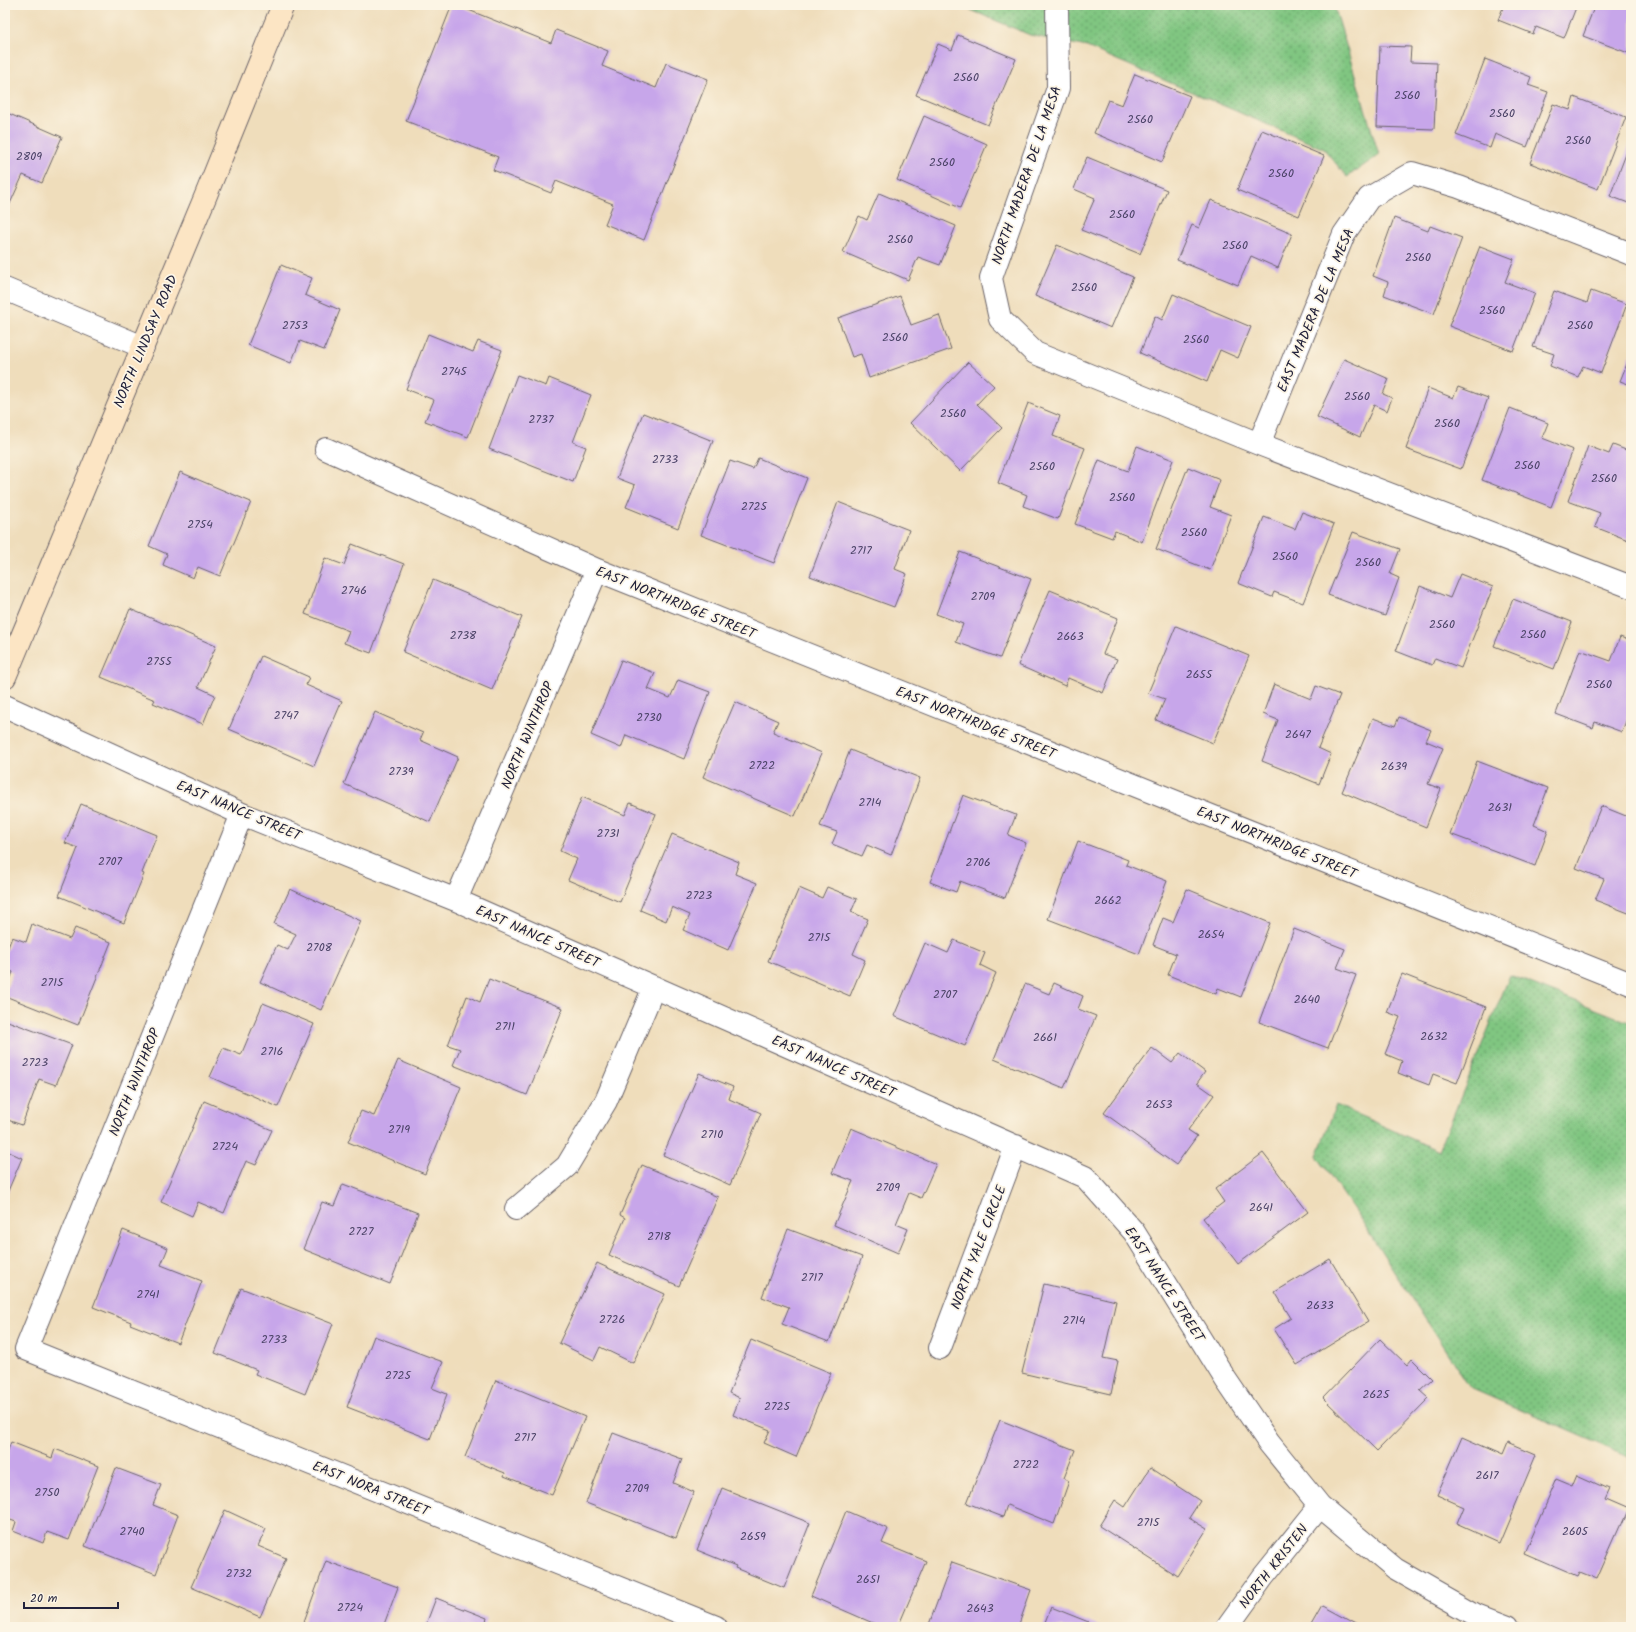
<svg xmlns="http://www.w3.org/2000/svg" width="1636" height="1632" viewBox="0 0 1636 1632" font-family="Kalam,sans-serif">
	<style>
		.park { fill: url(#park-dots); stroke: #51745e }
		.building { fill: #c7a6ea }
		.lines { fill: none; stroke-linecap: round; stroke-linejoin: round }
		.street-casing { stroke: #6a6368; stroke-width: 24 }
		.secondary-casing { stroke: #6a6368; stroke-width: 24 }
		.street { stroke: #fff; stroke-width: 22 }
		.secondary { stroke: #fce5c4; stroke-width: 22 }
		.labels { text-anchor: middle; stroke-width: 3.5; stroke-linejoin: round; paint-order: stroke }
		.number-label { font-size: 12px; fill: #4b4367 }
		.street-label { font-size: 14px; fill: #22223b; stroke: #fcf5e5 }
	</style>
	<defs>
		<pattern id="park-dots" width="8" height="8" patternUnits="userSpaceOnUse"><rect width="8" height="8" fill="#80c681"/><path d="M2 2h.1M6 6h.1" fill="none" stroke="#68a06b" stroke-width="1.8" stroke-linecap="round"/></pattern>
	</defs>
	<rect width="100%" height="100%" fill="#fcf5e5"/>
	<filter id="ink" filterUnits="userSpaceOnUse"><feTurbulence type="fractalNoise" baseFrequency=".025" numOctaves="2"/><feDisplacementMap in="SourceGraphic" scale="8" xChannelSelector="R" yChannelSelector="G"/><feConvolveMatrix kernelMatrix="1 2 1 2 8 2 1 2 1" color-interpolation-filters="sRGB"/></filter>
	<filter id="wash" filterUnits="userSpaceOnUse"><feTurbulence type="fractalNoise" baseFrequency=".012" numOctaves="4" result="noise"/><feDisplacementMap in="SourceGraphic" scale="16" xChannelSelector="R" yChannelSelector="G"/><feGaussianBlur stdDeviation="0.9" result="paint"/><feColorMatrix in="noise" values="0 0 0 0 0 0 0 0 0 0 0 0 0 0 0 0 0 1.4 0 .05"/><feComposite in="paint" operator="in"/></filter>
	<g filter="url(#wash)">
		<rect width="100%" height="100%" fill="#efddbb"/>
		<!-- park -->
		<path class="park" d="M 959,5 L 1334,5 L 1379,155 L 1347,177 L 1324,149 L 1087,47 L 1030,35 Z
			M 1510,975 L 1631,1023 L 1631,1458 L 1470,1388 L 1363,1223 L 1317,1156 L 1336,1105 L 1439,1151 Z"/>
		<g id="blocks">
			<!-- building -->
			<path class="building" d="M 452,5 L 456,5 L 551,43 L 556,30 L 608,51 L 602,66 L 656,88 L 666,63 L 708,79 L 644,240 L 605,224 L 613,204 L 556,181 L 551,193 L 493,170 L 498,157 L 406,121 Z
				M 1504,5 L 1577,5 L 1564,38 L 1536,27 L 1533,34 L 1498,20 Z
				M 1595,5 L 1631,5 L 1631,54 L 1583,36 Z
				M 958,35 L 1016,59 L 988,125 L 916,95 L 938,44 L 952,50 Z
				M 1380,46 L 1411,47 L 1410,62 L 1437,63 L 1434,129 L 1377,127 Z
				M 1485,59 L 1531,77 L 1528,85 L 1548,92 L 1527,147 L 1495,134 L 1490,148 L 1456,135 Z
				M 1135,74 L 1190,96 L 1162,162 L 1094,133 L 1108,100 L 1122,105 Z
				M 1574,97 L 1626,117 L 1598,189 L 1530,163 L 1553,104 L 1570,110 Z
				M 5,112 L 62,137 L 42,183 L 23,175 L 8,208 L 5,206 Z
				M 924,116 L 987,144 L 960,208 L 897,180 Z
				M 1262,130 L 1324,156 L 1299,216 L 1237,190 Z
				M 1631,141 L 1631,204 L 1610,196 Z
				M 1087,157 L 1167,190 L 1140,254 L 1081,230 L 1095,198 L 1074,189 Z
				M 879,193 L 956,226 L 940,265 L 918,257 L 908,280 L 843,252 L 859,216 L 867,220 Z
				M 1211,200 L 1292,234 L 1278,268 L 1251,256 L 1238,285 L 1177,260 L 1192,225 L 1199,228 Z
				M 1394,218 L 1428,231 L 1430,226 L 1462,238 L 1434,314 L 1384,295 L 1388,282 L 1373,276 Z
				M 1057,245 L 1133,277 L 1111,328 L 1035,296 Z
				M 1480,246 L 1514,259 L 1505,282 L 1535,293 L 1513,351 L 1449,326 Z
				M 281,265 L 312,278 L 305,295 L 340,310 L 324,350 L 300,341 L 291,363 L 248,345 Z
				M 1554,291 L 1587,303 L 1591,291 L 1627,304 L 1601,373 L 1583,366 L 1578,377 L 1550,366 L 1554,354 L 1533,347 Z
				M 1173,294 L 1251,327 L 1238,358 L 1220,350 L 1207,382 L 1140,353 L 1155,316 L 1162,320 Z
				M 900,296 L 911,325 L 939,315 L 951,349 L 869,378 L 861,354 L 852,357 L 838,318 Z
				M 428,334 L 473,352 L 478,341 L 502,350 L 468,437 L 425,421 L 434,400 L 406,389 Z
				M 1631,354 L 1631,385 L 1620,381 Z
				M 1344,359 L 1389,379 L 1383,394 L 1392,398 L 1387,411 L 1374,405 L 1360,437 L 1317,417 Z
				M 968,362 L 994,386 L 977,404 L 1002,428 L 960,471 L 910,423 Z
				M 517,375 L 546,386 L 549,378 L 591,395 L 573,442 L 586,447 L 573,482 L 489,449 Z
				M 1458,387 L 1488,398 L 1461,469 L 1406,449 L 1428,388 L 1453,398 Z
				M 1028,403 L 1060,416 L 1053,436 L 1085,448 L 1058,519 L 1023,506 L 1027,495 L 998,483 Z
				M 1510,408 L 1548,423 L 1542,438 L 1573,450 L 1551,507 L 1482,480 Z
				M 643,413 L 713,441 L 678,528 L 626,507 L 635,485 L 617,478 Z
				M 1613,445 L 1631,452 L 1631,531 L 1628,540 L 1595,527 L 1600,513 L 1568,501 L 1588,446 L 1609,454 Z
				M 1137,446 L 1173,460 L 1142,542 L 1115,531 L 1112,538 L 1075,524 L 1099,460 L 1128,471 Z
				M 758,458 L 807,478 L 774,563 L 701,535 L 730,461 L 753,469 Z
				M 1188,467 L 1220,480 L 1210,507 L 1231,515 L 1210,570 L 1156,549 Z
				M 180,472 L 251,502 L 220,576 L 198,567 L 193,578 L 163,565 L 167,554 L 149,546 Z
				M 838,502 L 909,530 L 895,569 L 907,574 L 894,607 L 810,576 Z
				M 1302,512 L 1334,524 L 1303,603 L 1274,592 L 1272,597 L 1238,583 L 1264,517 L 1295,529 Z
				M 1353,532 L 1400,549 L 1390,574 L 1399,578 L 1385,616 L 1328,595 Z
				M 352,544 L 404,564 L 371,653 L 344,643 L 349,631 L 305,614 L 325,558 L 344,565 Z
				M 960,552 L 1031,579 L 1000,658 L 956,642 L 963,624 L 936,614 Z
				M 1460,574 L 1493,587 L 1461,668 L 1435,658 L 1432,665 L 1396,651 L 1420,586 L 1450,598 Z
				M 433,580 L 522,617 L 492,690 L 403,652 Z
				M 1050,590 L 1118,618 L 1103,654 L 1117,659 L 1103,693 L 1068,678 L 1065,686 L 1018,665 Z
				M 1513,599 L 1572,622 L 1554,669 L 1494,646 Z
				M 130,609 L 216,646 L 198,687 L 215,695 L 203,724 L 153,703 L 155,700 L 101,677 Z
				M 1176,626 L 1249,656 L 1213,743 L 1156,720 L 1165,699 L 1148,693 Z
				M 1620,637 L 1631,641 L 1631,707 L 1622,732 L 1595,722 L 1593,728 L 1556,714 L 1580,650 L 1611,661 Z
				M 261,656 L 309,677 L 306,685 L 342,701 L 314,766 L 229,729 Z
				M 621,660 L 655,673 L 648,689 L 670,698 L 678,680 L 710,692 L 684,759 L 626,735 L 621,748 L 591,735 Z
				M 1274,684 L 1311,699 L 1316,686 L 1340,695 L 1318,748 L 1331,754 L 1319,784 L 1262,761 L 1278,720 L 1263,714 Z
				M 735,702 L 778,721 L 773,732 L 822,753 L 795,816 L 703,777 Z
				M 375,712 L 423,733 L 420,740 L 458,757 L 430,822 L 344,784 Z
				M 1399,717 L 1431,730 L 1426,741 L 1443,748 L 1428,784 L 1441,789 L 1426,827 L 1342,792 L 1373,718 L 1395,726 Z
				M 850,750 L 920,778 L 891,855 L 867,845 L 862,856 L 832,844 L 837,832 L 820,826 Z
				M 1477,761 L 1548,788 L 1534,825 L 1548,831 L 1535,866 L 1450,834 Z
				M 963,795 L 1016,815 L 1008,835 L 1026,843 L 1005,898 L 960,881 L 956,892 L 930,882 Z
				M 582,797 L 625,815 L 630,803 L 656,814 L 620,902 L 568,880 L 577,859 L 560,851 Z
				M 81,804 L 157,835 L 142,873 L 144,874 L 124,923 L 59,896 L 78,848 L 65,843 Z
				M 1601,806 L 1631,818 L 1631,914 L 1595,900 L 1604,879 L 1576,868 Z
				M 672,834 L 739,862 L 735,874 L 757,883 L 728,950 L 683,930 L 690,915 L 672,907 L 666,921 L 640,910 Z
				M 1078,841 L 1128,860 L 1126,865 L 1167,881 L 1139,954 L 1048,919 Z
				M 827,887 L 857,899 L 851,912 L 868,919 L 853,954 L 865,960 L 850,996 L 768,961 L 799,888 L 822,898 Z
				M 290,889 L 361,921 L 321,1010 L 260,982 L 277,945 L 288,950 L 296,934 L 274,924 Z
				M 1187,889 L 1270,923 L 1241,997 L 1218,988 L 1216,994 L 1168,975 L 1176,954 L 1153,945 L 1163,918 L 1173,922 Z
				M 32,924 L 70,939 L 75,928 L 111,942 L 78,1025 L 5,996 L 5,992 L 13,972 L 5,969 L 5,955 L 12,937 L 26,942 Z
				M 1294,929 L 1345,949 L 1337,968 L 1356,975 L 1328,1048 L 1259,1022 Z
				M 954,940 L 985,953 L 980,965 L 996,973 L 965,1046 L 894,1016 L 925,943 L 948,953 Z
				M 1402,974 L 1486,1007 L 1457,1083 L 1433,1074 L 1429,1085 L 1398,1073 L 1402,1061 L 1385,1054 L 1400,1017 L 1387,1012 Z
				M 489,979 L 563,1008 L 527,1095 L 453,1065 L 460,1049 L 448,1045 L 467,996 L 480,1002 Z
				M 1054,983 L 1083,996 L 1078,1009 L 1096,1016 L 1064,1088 L 994,1059 L 1025,984 L 1049,994 Z
				M 263,1003 L 314,1024 L 278,1107 L 210,1077 L 223,1048 L 241,1055 Z
				M 5,1020 L 72,1045 L 56,1085 L 39,1079 L 22,1125 L 5,1119 Z
				M 1152,1048 L 1172,1063 L 1180,1053 L 1205,1072 L 1197,1083 L 1214,1095 L 1188,1130 L 1197,1136 L 1176,1165 L 1104,1113 Z
				M 398,1060 L 461,1087 L 425,1174 L 348,1142 L 361,1111 L 374,1116 Z
				M 699,1073 L 733,1087 L 729,1099 L 761,1113 L 730,1185 L 663,1155 Z
				M 204,1101 L 272,1130 L 256,1165 L 246,1161 L 224,1213 L 198,1202 L 192,1216 L 161,1202 Z
				M 851,1128 L 936,1164 L 921,1198 L 909,1193 L 896,1224 L 908,1229 L 898,1253 L 834,1225 L 853,1181 L 832,1173 Z
				M 5,1150 L 22,1158 L 5,1198 Z
				M 1263,1153 L 1308,1212 L 1238,1264 L 1203,1218 L 1224,1202 L 1215,1189 Z
				M 642,1165 L 718,1197 L 679,1286 L 609,1255 L 625,1218 L 620,1215 Z
				M 343,1184 L 418,1213 L 390,1284 L 303,1249 L 322,1202 L 334,1206 Z
				M 788,1229 L 862,1257 L 829,1342 L 782,1324 L 789,1307 L 762,1297 Z
				M 123,1230 L 168,1248 L 161,1265 L 202,1281 L 178,1343 L 130,1324 L 131,1322 L 93,1307 Z
				M 1330,1259 L 1368,1322 L 1297,1365 L 1274,1329 L 1291,1318 L 1275,1292 Z
				M 597,1263 L 665,1294 L 633,1363 L 600,1347 L 594,1360 L 559,1343 Z
				M 1044,1284 L 1116,1301 L 1103,1358 L 1118,1361 L 1111,1394 L 1022,1373 Z
				M 241,1288 L 333,1324 L 305,1394 L 255,1374 L 257,1370 L 215,1353 Z
				M 374,1336 L 443,1362 L 432,1388 L 447,1394 L 430,1439 L 347,1407 Z
				M 1380,1339 L 1407,1365 L 1412,1359 L 1432,1379 L 1420,1390 L 1429,1398 L 1377,1451 L 1323,1398 Z
				M 751,1340 L 831,1373 L 796,1457 L 764,1443 L 770,1430 L 733,1415 L 740,1398 L 729,1393 Z
				M 496,1380 L 585,1417 L 552,1495 L 504,1476 L 505,1473 L 465,1457 Z
				M 1000,1420 L 1075,1450 L 1064,1478 L 1069,1481 L 1054,1524 L 1007,1505 L 1003,1517 L 967,1503 Z
				M 613,1433 L 682,1459 L 673,1483 L 694,1492 L 676,1538 L 586,1503 Z
				M 1462,1437 L 1503,1455 L 1508,1443 L 1536,1455 L 1499,1543 L 1457,1524 L 1464,1507 L 1437,1495 Z
				M 11,1442 L 52,1458 L 55,1449 L 98,1466 L 69,1540 L 47,1532 L 43,1543 L 13,1531 L 16,1522 L 5,1518 L 5,1458 Z
				M 116,1468 L 161,1485 L 153,1505 L 178,1515 L 156,1574 L 85,1546 Z
				M 1150,1468 L 1200,1501 L 1189,1518 L 1207,1529 L 1177,1576 L 1099,1526 L 1115,1500 L 1125,1507 Z
				M 1578,1474 L 1609,1488 L 1604,1499 L 1627,1509 L 1596,1579 L 1579,1572 L 1577,1576 L 1524,1553 L 1556,1479 L 1573,1486 Z
				M 722,1488 L 810,1523 L 784,1588 L 735,1568 L 736,1566 L 697,1550 Z
				M 225,1510 L 266,1529 L 258,1546 L 286,1558 L 260,1617 L 191,1587 Z
				M 846,1511 L 888,1529 L 882,1543 L 926,1561 L 898,1627 L 882,1627 L 811,1596 Z
				M 326,1561 L 398,1587 L 383,1627 L 302,1627 Z
				M 952,1562 L 1031,1590 L 1018,1627 L 928,1627 Z
				M 436,1598 L 487,1618 L 484,1627 L 425,1627 Z
				M 1322,1606 L 1361,1627 L 1310,1627 Z
				M 1051,1607 L 1101,1627 L 1043,1627 Z"/>
		</g>
	</g>
	<g filter="url(#ink)">
		<use href="#blocks" fill-opacity="0" stroke="#6a6368" stroke-width="1"/>
		<g class="lines">
			<defs>
				<path id="street" d="M 1057,5 L 1058,88 L 991,278 L 1000,319 L 1035,353 L 1259,444 L 1631,587
					M 5,289 L 143,347
					M 1259,444 L 1344,234 L 1369,198 L 1412,173 L 1459,187 L 1631,254
					M 326,449 L 597,570 L 1631,984
					M 5,706 L 242,814 L 456,900 L 1085,1177 L 1134,1232 L 1226,1380 L 1269,1443 L 1320,1506 L 1395,1569 L 1476,1615 L 1507,1627
					M 242,814 L 26,1349 L 716,1627
					M 456,900 L 597,570
					M 516,1209 L 567,1166 L 606,1101 L 654,987
					M 940,1348 L 1016,1146
					M 1227,1627 L 1263,1577 L 1320,1506"/>
				<path id="secondary" d="M 5,677 L 206,195 L 283,5"/>
			</defs>
			<!-- street casing -->
			<use href="#street" class="street-casing"/>
			<!-- secondary casing -->
			<use href="#secondary" class="secondary-casing"/>
			<!-- street -->
			<use href="#street" class="street"/>
			<!-- secondary -->
			<use href="#secondary" class="secondary"/>
		</g>
	</g>
	<g class="labels">
		<!-- number labels -->
		<g class="number-label">
			<text x="966" y="81">2560</text>
			<text x="1407" y="99">2560</text>
			<text x="1502" y="117">2560</text>
			<text x="1140" y="123">2560</text>
			<text x="1578" y="144">2560</text>
			<text x="29" y="160">2809</text>
			<text x="942" y="166">2560</text>
			<text x="1281" y="177">2560</text>
			<text x="1122" y="218">2560</text>
			<text x="900" y="243">2560</text>
			<text x="1235" y="249">2560</text>
			<text x="1418" y="261">2560</text>
			<text x="1084" y="291">2560</text>
			<text x="1492" y="314">2560</text>
			<text x="295" y="329">2753</text>
			<text x="1580" y="329">2560</text>
			<text x="895" y="341">2560</text>
			<text x="1196" y="343">2560</text>
			<text x="454" y="375">2745</text>
			<text x="1357" y="400">2560</text>
			<text x="953" y="417">2560</text>
			<text x="541" y="423">2737</text>
			<text x="1447" y="427">2560</text>
			<text x="665" y="463">2733</text>
			<text x="1527" y="469">2560</text>
			<text x="1042" y="470">2560</text>
			<text x="1604" y="482">2560</text>
			<text x="1122" y="501">2560</text>
			<text x="754" y="510">2725</text>
			<text x="200" y="528">2754</text>
			<text x="1194" y="536">2560</text>
			<text x="861" y="554">2717</text>
			<text x="1285" y="560">2560</text>
			<text x="1368" y="566">2560</text>
			<text x="354" y="594">2746</text>
			<text x="983" y="600">2709</text>
			<text x="1442" y="628">2560</text>
			<text x="1533" y="638">2560</text>
			<text x="463" y="639">2738</text>
			<text x="1070" y="640">2663</text>
			<text x="159" y="665">2755</text>
			<text x="1199" y="678">2655</text>
			<text x="1599" y="688">2560</text>
			<text x="286" y="719">2747</text>
			<text x="649" y="721">2730</text>
			<text x="1298" y="738">2647</text>
			<text x="762" y="769">2722</text>
			<text x="1394" y="770">2639</text>
			<text x="401" y="775">2739</text>
			<text x="870" y="806">2714</text>
			<text x="1500" y="811">2631</text>
			<text x="608" y="837">2731</text>
			<text x="110" y="865">2707</text>
			<text x="978" y="866">2706</text>
			<text x="699" y="899">2723</text>
			<text x="1108" y="904">2662</text>
			<text x="1211" y="938">2654</text>
			<text x="819" y="941">2715</text>
			<text x="319" y="951">2708</text>
			<text x="52" y="986">2715</text>
			<text x="945" y="998">2707</text>
			<text x="1307" y="1003">2640</text>
			<text x="505" y="1030">2711</text>
			<text x="1434" y="1040">2632</text>
			<text x="1045" y="1041">2661</text>
			<text x="272" y="1055">2716</text>
			<text x="35" y="1066">2723</text>
			<text x="1159" y="1108">2653</text>
			<text x="399" y="1133">2719</text>
			<text x="712" y="1138">2710</text>
			<text x="225" y="1150">2724</text>
			<text x="888" y="1191">2709</text>
			<text x="1261" y="1211">2641</text>
			<text x="361" y="1235">2727</text>
			<text x="659" y="1240">2718</text>
			<text x="812" y="1281">2717</text>
			<text x="148" y="1298">2741</text>
			<text x="1320" y="1309">2633</text>
			<text x="612" y="1323">2726</text>
			<text x="1074" y="1324">2714</text>
			<text x="274" y="1343">2733</text>
			<text x="398" y="1379">2725</text>
			<text x="1376" y="1398">2625</text>
			<text x="777" y="1410">2725</text>
			<text x="525" y="1441">2717</text>
			<text x="1026" y="1468">2722</text>
			<text x="1487" y="1479">2617</text>
			<text x="637" y="1492">2709</text>
			<text x="47" y="1496">2750</text>
			<text x="1148" y="1526">2715</text>
			<text x="132" y="1535">2740</text>
			<text x="1575" y="1535">2605</text>
			<text x="753" y="1540">2659</text>
			<text x="239" y="1577">2732</text>
			<text x="868" y="1583">2651</text>
			<text x="350" y="1611">2724</text>
			<text x="980" y="1612">2643</text>
		</g>
		<!-- street labels -->
		<g class="street-label">
			<text transform="translate(1026 175) rotate(-71)" y="5">NORTH MADERA DE LA MESA</text>
			<text transform="translate(1315 310) rotate(-67)" y="5">EAST MADERA DE LA MESA</text>
			<text transform="translate(145 341) rotate(-67)" y="5">NORTH LINDSAY ROAD</text>
			<text transform="translate(676 602) rotate(22)" y="5">EAST NORTHRIDGE STREET</text>
			<text transform="translate(976 722) rotate(22)" y="5">EAST NORTHRIDGE STREET</text>
			<text transform="translate(527 735) rotate(-67)" y="5">NORTH WINTHROP</text>
			<text transform="translate(239 810) rotate(23)" y="5">EAST NANCE STREET</text>
			<text transform="translate(1277 842) rotate(22)" y="5">EAST NORTHRIDGE STREET</text>
			<text transform="translate(538 936) rotate(24)" y="5">EAST NANCE STREET</text>
			<text transform="translate(834 1066) rotate(24)" y="5">EAST NANCE STREET</text>
			<text transform="translate(134 1082) rotate(-68)" y="5">NORTH WINTHROP</text>
			<text transform="translate(978 1247) rotate(-69)" y="5">NORTH YALE CIRCLE</text>
			<text transform="translate(1165 1284) rotate(57)" y="5">EAST NANCE STREET</text>
			<text transform="translate(371 1488) rotate(22)" y="5">EAST NORA STREET</text>
			<text transform="translate(1273 1566) rotate(-52)" y="5">NORTH KRISTEN</text>
		</g>
	</g>
	<!-- margin -->
	<rect width="1636" height="1632" fill="none" stroke="#fcf5e5" stroke-width="20"/>
	<!-- scale -->
	<path d="M24 1602v6h94v-6" fill="none" stroke="#22223b" stroke-width="2"/>
	<text x="30" y="1602" font-size="12" fill="#22223b" stroke="#fcf5e5" stroke-width="3" paint-order="stroke">20 m</text>
</svg>
